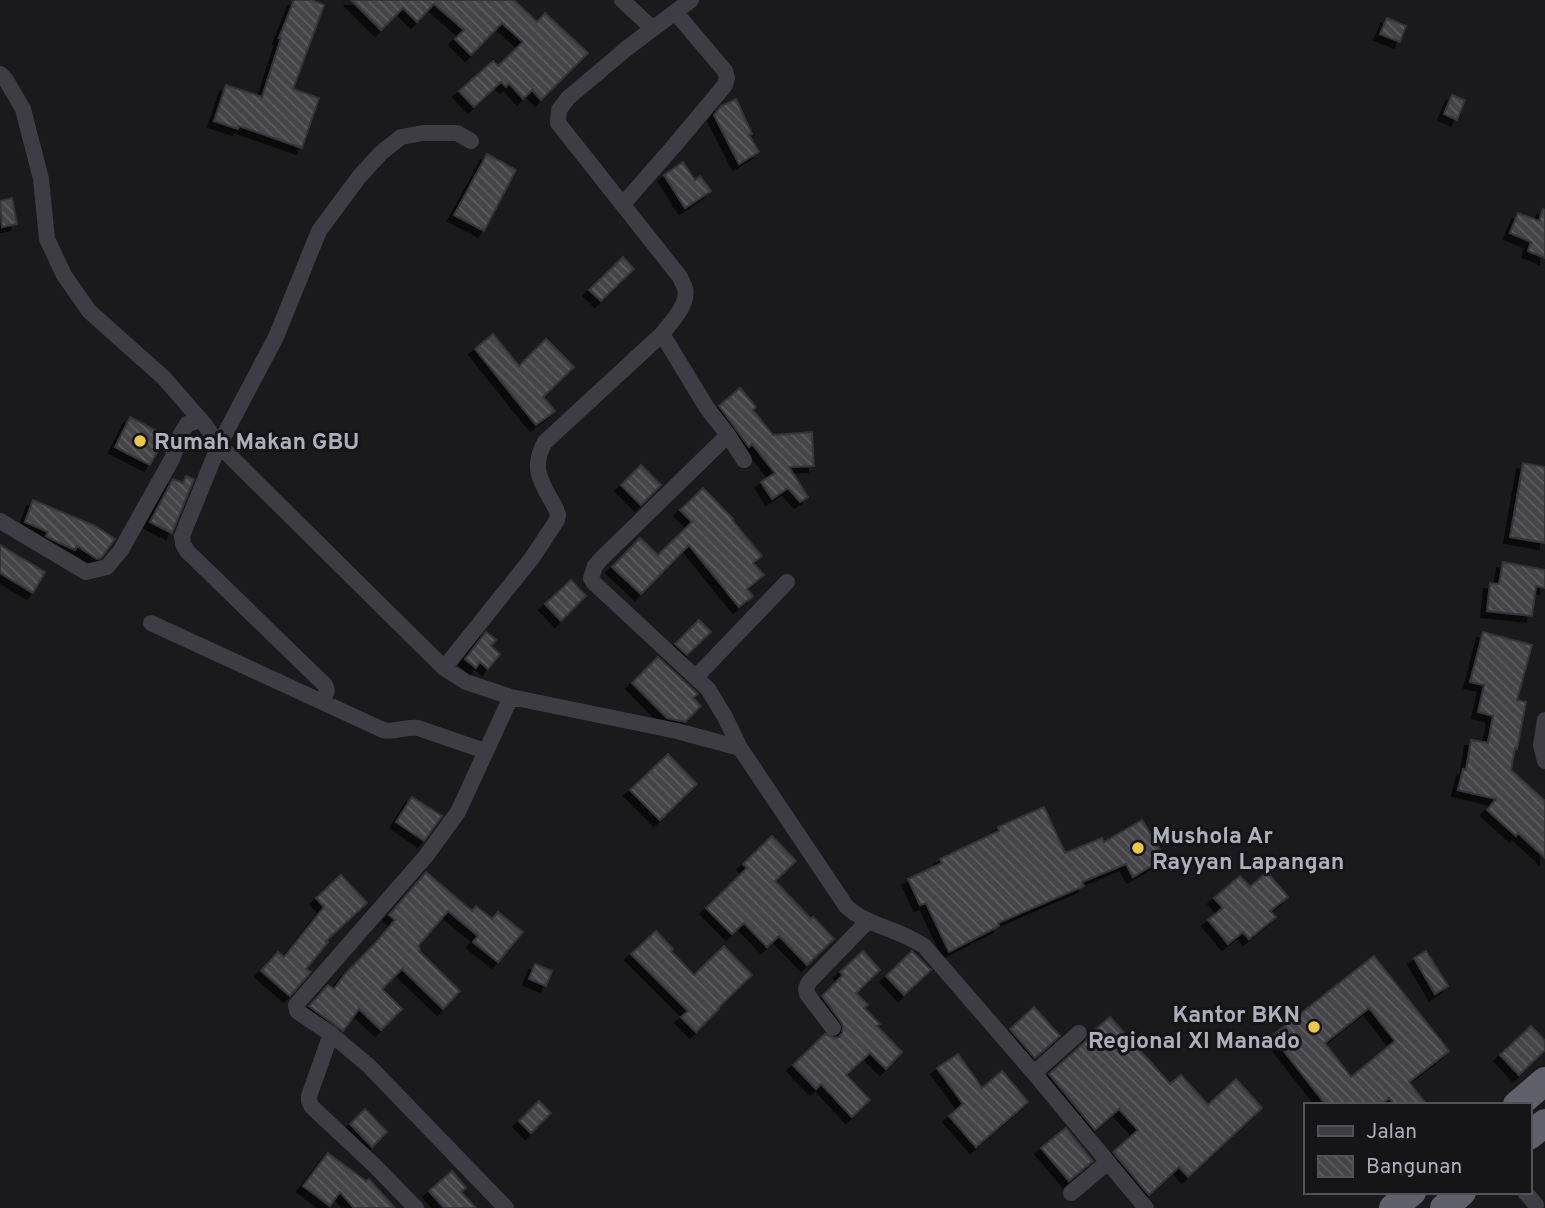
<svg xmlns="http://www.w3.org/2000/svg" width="1545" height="1208" viewBox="0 0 1545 1208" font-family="Overpass,sans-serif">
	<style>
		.building { fill: url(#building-back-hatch); stroke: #353438; stroke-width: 2; fill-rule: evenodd; filter: url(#shadow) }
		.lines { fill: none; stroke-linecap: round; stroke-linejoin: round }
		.minor { stroke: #3d3d43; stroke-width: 16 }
		.trunk { stroke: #5f6069; stroke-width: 28 }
		.poi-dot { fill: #eac944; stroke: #151517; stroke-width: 2.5 }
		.labels { text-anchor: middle; stroke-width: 6; stroke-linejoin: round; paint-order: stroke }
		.poi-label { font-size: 23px; font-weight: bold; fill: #adb0bb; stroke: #151517; text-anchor: start }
	</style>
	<defs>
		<pattern id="building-back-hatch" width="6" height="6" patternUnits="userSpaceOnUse" patternTransform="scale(1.75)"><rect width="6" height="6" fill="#454549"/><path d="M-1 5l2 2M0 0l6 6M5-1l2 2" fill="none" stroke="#5d5d61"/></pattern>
		<filter id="shadow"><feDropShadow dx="-6" dy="6" stdDeviation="0" flood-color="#0009"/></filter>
	</defs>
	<rect width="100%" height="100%" fill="#1a1a1c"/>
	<!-- building -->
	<path class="building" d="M 294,0 L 312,0 L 324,5 L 293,89 L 319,98 L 302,148 L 239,126 L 238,129 L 214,121 L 226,85 L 262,97 L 281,38 L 279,38 Z
		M 351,0 L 514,0 L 537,22 L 545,13 L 588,53 L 541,100 L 532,90 L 523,99 L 509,83 L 506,87 L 501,82 L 474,107 L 459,91 L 493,61 L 498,66 L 523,42 L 502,23 L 471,55 L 455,39 L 464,30 L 434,4 L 417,22 L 403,8 L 381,30 Z
		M 1387,18 L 1406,26 L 1400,42 L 1380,34 Z
		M 1452,95 L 1465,100 L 1457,120 L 1444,114 Z
		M 736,99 L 752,134 L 749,135 L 759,152 L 739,164 L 714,115 L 721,106 Z
		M 487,154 L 516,170 L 484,231 L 454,215 Z
		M 683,162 L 695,180 L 700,176 L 711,191 L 685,208 L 664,175 Z
		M 12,198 L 17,224 L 2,227 L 0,201 Z
		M 1543,209 L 1545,210 L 1545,258 L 1528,251 L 1531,242 L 1510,233 L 1518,213 L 1539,221 Z
		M 623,257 L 634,269 L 601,301 L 589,290 Z
		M 493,334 L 519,366 L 546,339 L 574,367 L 543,397 L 555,411 L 536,425 L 475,349 Z
		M 740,388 L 756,407 L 753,410 L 773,435 L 812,432 L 814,466 L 789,467 L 808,497 L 800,502 L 788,488 L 772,499 L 761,482 L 775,473 L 752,444 L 749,447 L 719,406 Z
		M 130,417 L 166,436 L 150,465 L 115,447 Z
		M 1523,463 L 1545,467 L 1545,543 L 1510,537 Z
		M 641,465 L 661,485 L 641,505 L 621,485 Z
		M 186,476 L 194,479 L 172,533 L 150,522 L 173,479 L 183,483 Z
		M 703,488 L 733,519 L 732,520 L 762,556 L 753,563 L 764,575 L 747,589 L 753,596 L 739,607 L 689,545 L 641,594 L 612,567 L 640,538 L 658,555 L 692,522 L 680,510 Z
		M 33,500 L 95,526 L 115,539 L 101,558 L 97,559 L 77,546 L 75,550 L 51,539 L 46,536 L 48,532 L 25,522 Z
		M 0,545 L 45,572 L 33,593 L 0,573 Z
		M 1503,562 L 1545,570 L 1545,588 L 1536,586 L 1532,616 L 1487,611 L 1490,583 L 1499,584 Z
		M 571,580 L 586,596 L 561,621 L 545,604 Z
		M 699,620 L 711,632 L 687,655 L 675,644 Z
		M 486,632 L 496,640 L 491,646 L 500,654 L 488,669 L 480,662 L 476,668 L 465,659 Z
		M 1483,632 L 1532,645 L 1517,700 L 1526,702 L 1517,749 L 1515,748 L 1511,770 L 1545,801 L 1545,858 L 1518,833 L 1516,836 L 1487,810 L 1496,799 L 1458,790 L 1463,769 L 1466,770 L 1471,740 L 1488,743 L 1493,716 L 1478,712 L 1484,685 L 1470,682 Z
		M 658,657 L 698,694 L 693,698 L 701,706 L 685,722 L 667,718 L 632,683 Z
		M 668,754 L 697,784 L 660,820 L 630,790 Z
		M 412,797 L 442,816 L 424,841 L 396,822 Z
		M 1044,807 L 1065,853 L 1102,838 L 1104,842 L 1142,820 L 1165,858 L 1133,877 L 1126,864 L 1082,882 L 1084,886 L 998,923 L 999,926 L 949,952 L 926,903 L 920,905 L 908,879 L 942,863 L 940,859 L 999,831 L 998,827 Z
		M 772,836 L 796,861 L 775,881 L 811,919 L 813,917 L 834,939 L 807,965 L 779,936 L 767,947 L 744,923 L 732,934 L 706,908 L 747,868 L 743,864 Z
		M 426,872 L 472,911 L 476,906 L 492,919 L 498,912 L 523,932 L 498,962 L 473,942 L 478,936 L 448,911 L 418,946 L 420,949 L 419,951 L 460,991 L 443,1009 L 402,969 L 382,989 L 402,1009 L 381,1030 L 359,1009 L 343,1031 L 309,1006 L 328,985 L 334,989 L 345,974 L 377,941 L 395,920 L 389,915 Z
		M 1267,872 L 1288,897 L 1270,911 L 1276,917 L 1249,939 L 1243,932 L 1228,944 L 1208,920 L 1223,908 L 1214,898 L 1240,876 L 1250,887 Z
		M 341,875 L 367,903 L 326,941 L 328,942 L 306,969 L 311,972 L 290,996 L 261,971 L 278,952 L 284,957 L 324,907 L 316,898 Z
		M 656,931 L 673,949 L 671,951 L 694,975 L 724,946 L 752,975 L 718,1008 L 719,1009 L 696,1032 L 681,1017 L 688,1011 L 631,954 Z
		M 863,951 L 880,970 L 856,993 L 868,1005 L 864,1008 L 880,1024 L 877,1026 L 902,1052 L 886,1069 L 870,1053 L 846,1075 L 870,1100 L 852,1117 L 821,1084 L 816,1089 L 793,1065 L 825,1034 L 834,1038 L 839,1037 L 842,1033 L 843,1027 L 841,1022 L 822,996 L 843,975 L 840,972 Z
		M 912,951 L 931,970 L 904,995 L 886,976 Z
		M 1426,951 L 1448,986 L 1435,994 L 1414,958 Z
		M 1374,956 L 1449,1051 L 1409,1082 L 1427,1105 L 1395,1105 L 1389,1098 L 1381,1105 L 1326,1105 L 1272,1036 ZM 1369,1008 L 1395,1041 L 1351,1077 L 1325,1043 Z
		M 535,964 L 552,971 L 546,986 L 529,979 Z
		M 1034,1007 L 1060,1036 L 1035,1058 L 1010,1029 Z
		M 1110,1017 L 1170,1084 L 1181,1075 L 1208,1105 L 1236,1079 L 1262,1108 L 1188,1177 L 1179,1167 L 1149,1195 L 1113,1152 L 1138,1130 L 1119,1109 L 1095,1130 L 1049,1074 L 1086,1041 L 1089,1035 Z
		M 1531,1026 L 1545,1041 L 1545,1050 L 1519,1075 L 1500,1055 Z
		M 958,1054 L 982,1088 L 1002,1071 L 1028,1102 L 976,1147 L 949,1116 L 963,1104 L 937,1068 Z
		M 539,1101 L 551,1113 L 531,1133 L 519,1121 Z
		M 365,1109 L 387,1132 L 372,1147 L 350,1124 Z
		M 1066,1128 L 1093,1161 L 1069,1181 L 1041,1148 Z
		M 328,1153 L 366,1181 L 369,1179 L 395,1208 L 354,1208 L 340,1192 L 330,1206 L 303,1186 Z
		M 452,1171 L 466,1188 L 461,1192 L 476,1208 L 444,1208 L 429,1191 Z"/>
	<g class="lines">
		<!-- minor -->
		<path class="minor" d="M 622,0 L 653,29
			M 0,74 L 6,80 L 23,109 L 41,179 L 47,239 L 64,275 L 89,311 L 164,378 L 205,425 L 219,445 L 247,473 L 444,668 L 466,682 L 511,697 L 677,731 L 740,748 L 846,906 C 863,922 883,926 903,935 C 911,938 917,942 924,946 L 1034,1073 L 1146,1208
			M 623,204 L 674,146 L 725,85 L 727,78 L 725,71 L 675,12
			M 662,334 C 671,322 689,305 685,288 C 684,284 681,281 680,277 L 558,123 L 559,110 L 568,98 L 626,49 L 691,0
			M 728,435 L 744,460
			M 0,521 L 86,572 L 107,567 L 121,550 L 172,459 L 181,434 L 187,424 L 201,420
			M 151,623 L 383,730 C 394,733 406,726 418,728 L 485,751
			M 444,668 L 532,558 L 557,520 L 558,515 L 556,509 C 543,484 529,470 545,442 L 662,334 L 707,408 L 728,435 L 601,559 L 595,566 L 591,578 L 593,582 L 708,689 L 725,717 L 740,748
			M 696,677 L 787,582
			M 321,701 C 325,696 329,692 325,685 L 187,551 L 183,544 L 182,536 L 219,445 L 276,337 L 319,231 L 336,208 L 359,177 L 381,153 L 401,137 L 423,133 L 457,133 L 471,141
			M 1545,720 L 1541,745 L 1545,761
			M 833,1028 L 807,994 L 806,989 L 809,982 L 867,922
			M 331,1034 L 369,1066 L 506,1208
			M 1034,1073 L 1079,1033
			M 1525,1192 L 1536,1205
			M 1071,1193 L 1108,1162
			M 416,1208 L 375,1166 L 312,1107 L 309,1101 L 309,1096 L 331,1034 L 297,1011 L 296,1005 L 426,856 L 458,812 L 511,697"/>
		<!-- trunk -->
		<path class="trunk" d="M 1517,1105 L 1545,1081
			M 1529,1136 L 1545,1123
			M 1393,1208 L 1412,1192
			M 1444,1208 L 1462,1192"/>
	</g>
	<!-- markers -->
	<g class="poi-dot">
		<circle cx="140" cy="441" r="7"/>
		<circle cx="1138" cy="848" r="7"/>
		<circle cx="1314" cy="1027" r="7"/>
	</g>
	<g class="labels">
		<!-- poi labels -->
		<g class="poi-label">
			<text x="154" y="449">Rumah Makan GBU</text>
			<text x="1152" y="843">Mushola Ar<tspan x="1152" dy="26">Rayyan Lapangan</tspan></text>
			<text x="1300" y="1022" text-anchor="end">Kantor BKN<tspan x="1300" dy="26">Regional XI Manado</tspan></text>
		</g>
	</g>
	<!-- legend -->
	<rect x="1304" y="1103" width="228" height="91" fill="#151517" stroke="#525359" stroke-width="2"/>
	<rect x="1318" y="1126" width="35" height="10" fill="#3d3d43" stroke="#525359" stroke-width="2"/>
	<text x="1366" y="1138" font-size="21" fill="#adb0bb">Jalan</text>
	<rect x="1318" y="1156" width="35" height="21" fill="url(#building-back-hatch)" stroke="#525359" stroke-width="2"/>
	<text x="1366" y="1173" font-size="21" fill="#adb0bb">Bangunan</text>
</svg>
